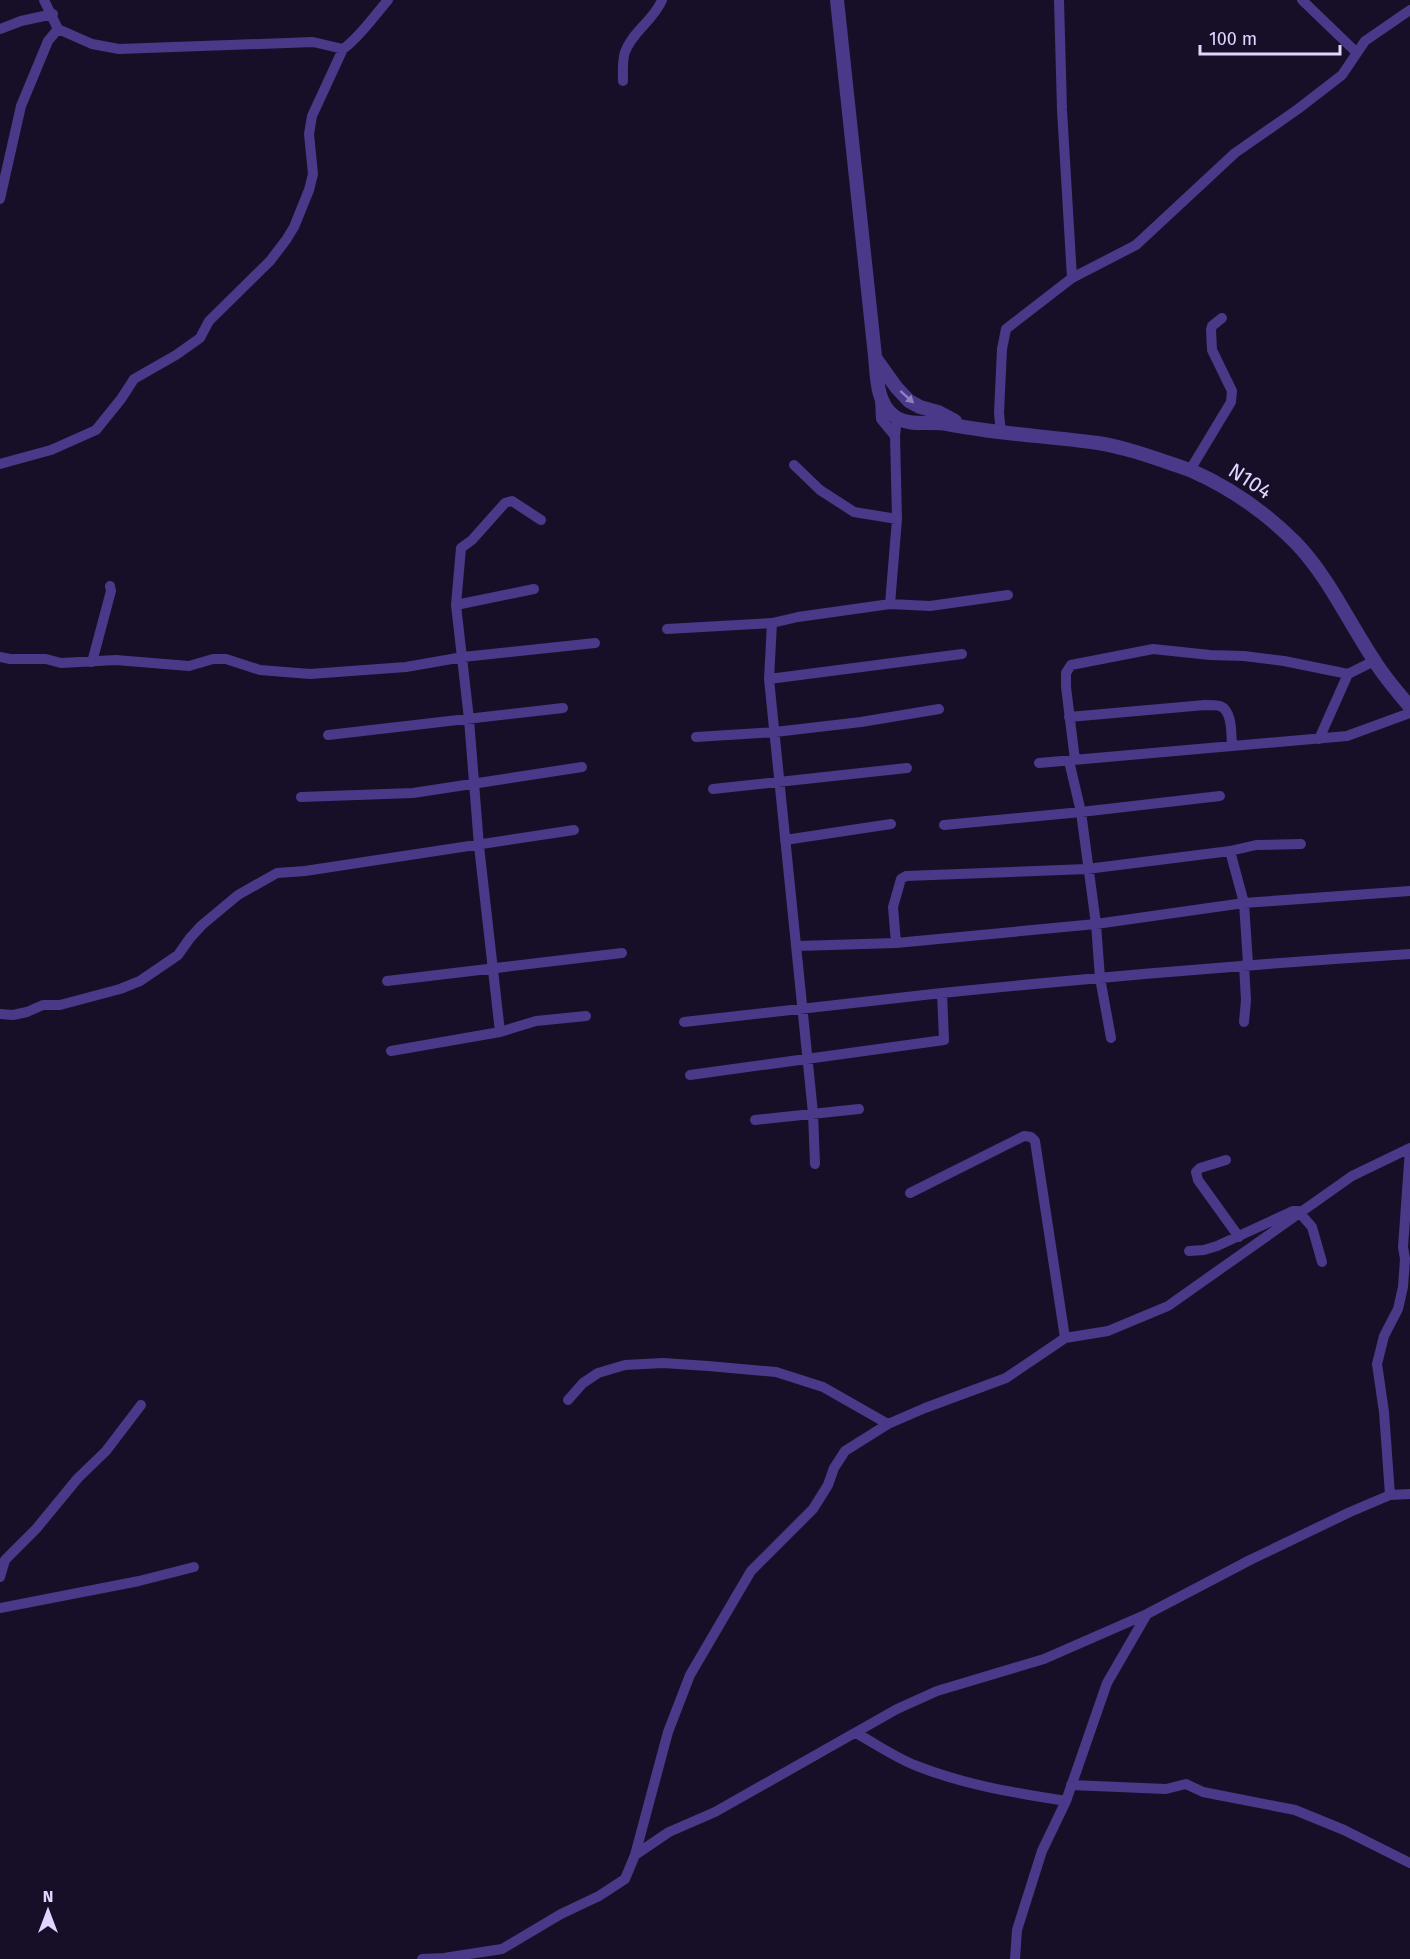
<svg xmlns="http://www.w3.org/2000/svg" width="1410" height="1959" viewBox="0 0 1410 1959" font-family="'Fira Sans',sans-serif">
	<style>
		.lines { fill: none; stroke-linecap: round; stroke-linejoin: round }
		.minor { stroke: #493988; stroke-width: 10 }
		.tertiary { stroke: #493988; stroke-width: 14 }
		.oneway { fill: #8d80be }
		.labels { text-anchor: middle; stroke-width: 4.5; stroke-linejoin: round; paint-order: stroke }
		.street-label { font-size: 21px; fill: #e1d6ff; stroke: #170f28 }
	</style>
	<rect width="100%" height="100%" fill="#170f28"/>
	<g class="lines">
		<!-- minor -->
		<path class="minor" d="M 44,0 L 58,29 L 92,44 L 119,49 L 313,42 L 343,49 C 359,38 375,15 388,0
			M 1059,0 L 1062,110 L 1072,278
			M 1302,0 L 1356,52
			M 0,29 L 21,21 L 53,14
			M 623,81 C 623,71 622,61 625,52 C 632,32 654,20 662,0
			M 0,199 L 21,106 L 48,41 L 58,29
			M 880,399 L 881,419 L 895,436
			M 1001,433 L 999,413 L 1002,349 L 1006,329 L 1072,278 L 1136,245 L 1235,153 L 1298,109 L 1342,75 L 1365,41 L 1410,10
			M 0,464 L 51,450 L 96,430 L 121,399 L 134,379 L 176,355 L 200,338 L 209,321 L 270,261 L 286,240 L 294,227 L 309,190 L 313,174 L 309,134 L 312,116 L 343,49
			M 794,465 L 820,490 L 854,512 L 897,519
			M 1190,470 L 1231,402 L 1232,391 L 1212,350 L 1211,330 L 1212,326 L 1222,318
			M 890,604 L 897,519 L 895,436 L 897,418
			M 456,605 L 534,589
			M 772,623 L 769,679 L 813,1113 L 815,1164
			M 667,629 L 772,623 L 798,617 L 890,604 L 930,606 L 1008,595
			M 0,657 L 10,659 L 46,659 L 61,663 L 116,660 L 189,666 L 213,659 L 226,659 L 260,670 L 310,674 L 406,667 L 463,657 L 595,643
			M 92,662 L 111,591 L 110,586
			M 769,679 L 962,654
			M 1069,717 L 1205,705 C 1210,705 1216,705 1220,706 C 1233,711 1231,735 1232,746
			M 328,735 L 563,708
			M 696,737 L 775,732 L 861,722 L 939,709
			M 1319,739 L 1348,674
			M 1075,760 L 1066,687 L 1066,673 L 1071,665 L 1153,649 L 1210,655 L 1244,656 L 1284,661 L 1348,674 L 1374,661
			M 1069,761 L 1081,812 L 1096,924 L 1100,978 L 1111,1038
			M 1039,763 L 1347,736 L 1410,713
			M 713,789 L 907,768
			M 301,797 L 413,793 L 582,767
			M 944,825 L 1081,812 L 1220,796
			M 785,840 L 891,824
			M 1230,851 L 1244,903 L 1248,964
			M 896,943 L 893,907 L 901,879 L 906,876 L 1087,869 L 1230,851 L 1256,845 L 1301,844
			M 797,946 L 896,943 L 1096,924 L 1244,903 L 1410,891
			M 387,981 L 622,953
			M 0,1014 L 13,1015 L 27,1012 L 43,1005 L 60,1005 L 120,989 L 140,981 L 178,955 L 190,938 L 202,925 L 238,895 L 277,873 L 305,871 L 574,830
			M 684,1022 C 770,1012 856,1002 942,993 C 1098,977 1254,964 1410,954
			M 1244,1022 L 1246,1000 L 1244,965
			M 500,1032 L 536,1021 L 586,1016
			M 391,1051 L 500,1032 L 479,846 L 469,719 L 456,605 L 461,548 L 472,540 L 505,503 L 512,501 L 541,520
			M 690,1075 L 944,1040 L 942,993
			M 755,1120 L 859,1109
			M 1226,1160 L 1200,1168 L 1196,1172 L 1198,1180 L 1239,1237
			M 910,1193 L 1024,1136 L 1031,1137 L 1035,1141 L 1065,1338
			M 1189,1251 L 1204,1250 L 1217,1246 L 1293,1211 L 1298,1211 L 1312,1227 L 1322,1262
			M 568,1400 L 583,1383 L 598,1373 L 625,1365 L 663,1363 L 708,1366 L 776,1372 L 823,1387 L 888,1424 L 925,1408 L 1006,1378 L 1065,1338 L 1108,1331 L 1168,1306 L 1352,1176 L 1410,1148
			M 1390,1495 L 1384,1412 L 1377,1364 L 1384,1336 L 1398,1309 L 1403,1287 L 1405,1259 L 1403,1247 L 1410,1149
			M 0,1577 L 5,1560 L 36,1529 L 78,1478 L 106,1451 L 141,1405
			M 0,1608 L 139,1581 L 194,1567
			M 856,1733 C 876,1744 896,1758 917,1766 C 965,1785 1015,1793 1066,1801
			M 1071,1785 L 1166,1789 L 1186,1784 L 1203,1792 L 1295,1810 L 1344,1830 L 1410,1863
			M 635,1855 L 668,1732 L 690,1675 L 731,1605 L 751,1571 L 813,1509 L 828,1485 L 834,1468 L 845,1451 L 888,1424
			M 422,1959 L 444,1958 L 502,1949 L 561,1914 L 599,1896 L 625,1879 L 635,1855 L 669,1832 L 715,1812 L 897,1709 L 937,1691 L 1044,1659 L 1147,1614 L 1250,1560 L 1350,1512 L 1390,1495 L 1410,1494
			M 1015,1959 L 1017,1930 L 1042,1851 L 1066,1801 L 1107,1683 L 1147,1614"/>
		<!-- tertiary -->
		<path class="tertiary" d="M 837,0 L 875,356 C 877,376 876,403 894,416 C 908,427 931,421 947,424 C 997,434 1048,436 1098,443 C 1129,448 1160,460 1190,470 C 1229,487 1265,512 1295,542 C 1328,576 1348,621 1374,660 C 1384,677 1398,692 1410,707
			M 876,359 L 896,387 L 909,401 L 920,407 L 938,412 L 955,421"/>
	</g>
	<!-- one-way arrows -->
	<defs><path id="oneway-solid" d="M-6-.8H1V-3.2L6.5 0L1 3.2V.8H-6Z" transform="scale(1.5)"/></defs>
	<use class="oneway" href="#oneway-solid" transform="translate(907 397) rotate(42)"/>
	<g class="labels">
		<!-- street labels -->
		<g class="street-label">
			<text transform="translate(1250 481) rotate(33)" y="7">N104</text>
		</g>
	</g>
	<!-- north arrow -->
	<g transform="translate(48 1911)" stroke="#170f28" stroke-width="4.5" paint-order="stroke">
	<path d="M0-4.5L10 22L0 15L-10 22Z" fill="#e1d6ff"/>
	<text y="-9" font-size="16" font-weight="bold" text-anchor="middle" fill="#e1d6ff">N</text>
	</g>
	<!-- scale -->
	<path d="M1200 45v9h140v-9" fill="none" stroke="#e1d6ff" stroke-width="3"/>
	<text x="1209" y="45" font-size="18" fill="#e1d6ff" stroke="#170f28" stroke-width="4.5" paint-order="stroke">100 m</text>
</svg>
